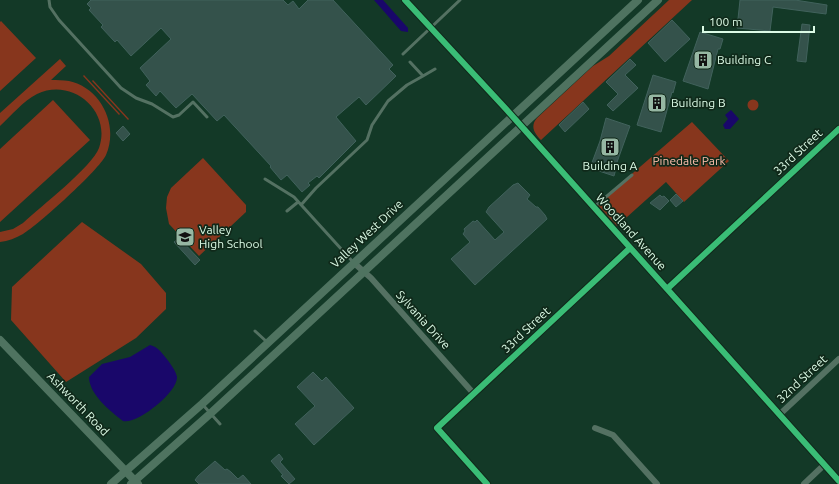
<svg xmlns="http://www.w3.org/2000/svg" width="839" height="484" viewBox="0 0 839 484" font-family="Ubuntu,sans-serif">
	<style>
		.green { fill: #87361d }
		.water { fill: #19076a }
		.building { fill: #34524b; stroke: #41625c }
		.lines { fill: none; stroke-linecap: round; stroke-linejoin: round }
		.service { stroke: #547162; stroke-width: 3 }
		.minor { stroke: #547162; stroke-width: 6 }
		.secondary { stroke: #4f7360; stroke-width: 8 }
		.cycleway-casing { stroke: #10291a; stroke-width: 8 }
		.cycleway { stroke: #3abd76; stroke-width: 6 }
		.labels { text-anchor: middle; stroke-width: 3.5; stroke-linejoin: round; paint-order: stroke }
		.poi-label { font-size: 12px; fill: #dcfbe6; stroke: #10291a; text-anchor: start }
		.street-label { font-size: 12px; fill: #dcfbe6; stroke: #10291a }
		.park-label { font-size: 12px; fill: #fdbeac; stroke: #10291a }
	</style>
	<rect width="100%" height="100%" fill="#133927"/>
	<!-- green -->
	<path class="green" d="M 669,0 L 692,0 L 541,140 C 534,133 530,126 537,118 L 593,66 L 609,56 Z
		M 1,21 L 36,58 L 0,91 L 0,22 Z
		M 60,59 L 66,66 L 51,80 C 57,80 63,80 69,81 C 101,88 119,125 106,155 C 99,170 38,225 23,234 C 16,238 8,241 0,242 L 0,232 L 13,229 L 23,223 C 40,207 92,167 99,148 C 112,111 72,77 37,94 C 23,101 11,116 0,126 L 0,113 Z
		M 84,75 L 120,114 L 119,115 L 83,76 Z
		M 93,80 L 129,119 L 128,120 L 92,81 Z
		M747.5 105a5.5 5.5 0 1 1 11 0a5.5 5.5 0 1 1-11 0Z
		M 53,100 L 90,140 L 0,222 L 0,149 Z
		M 692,122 L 729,161 L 684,202 L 666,182 L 617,226 L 597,204 Z
		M 203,158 L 246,205 L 246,212 L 199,256 L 169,224 L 166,208 L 167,197 L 171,188 Z
		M 82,222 L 141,264 L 166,293 L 166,309 L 136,338 L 66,382 L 11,320 L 12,287 Z"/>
	<!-- water -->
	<path class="water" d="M 374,0 L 383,0 L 408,28 L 408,32 L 401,31 Z
		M 731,110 L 739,119 L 730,129 L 725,129 L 723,125 L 728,119 L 725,115 Z
		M 150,345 C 158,347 161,352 166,358 C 170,363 176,371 177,377 C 178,392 137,425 123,421 C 110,411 89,394 89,377 L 102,364 L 130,357 Z"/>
	<!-- building -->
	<path class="building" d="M 91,0 L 283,0 L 288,5 L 293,1 L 299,9 L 308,0 L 333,0 L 393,65 L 389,69 L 396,76 L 366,105 L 359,97 L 336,117 L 356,141 L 319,178 L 317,176 L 308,183 L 310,185 L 302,192 L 287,175 L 281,180 L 270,167 L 271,166 L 224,115 L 217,121 L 192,94 L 176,108 L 160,91 L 156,96 L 146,85 L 150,81 L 140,68 L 171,39 L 161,28 L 131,56 L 117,40 L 115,42 L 101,27 L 103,25 L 89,10 L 91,8 L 87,4 Z
		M 740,0 L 795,0 L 827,5 L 826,14 L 773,7 L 770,31 L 737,28 Z
		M 672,20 L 690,39 L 665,62 L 648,43 Z
		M 802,24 L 810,25 L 806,62 L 797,61 Z
		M 700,32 L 723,39 L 720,49 L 718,49 L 708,89 L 683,81 Z
		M 630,59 L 636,65 L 625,75 L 638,88 L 613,111 L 607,105 L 618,94 L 606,82 Z
		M 653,75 L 676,82 L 673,93 L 672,92 L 661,132 L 637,125 Z
		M 583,102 L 589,109 L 565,132 L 559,125 Z
		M 606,118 L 630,126 L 616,165 L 617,165 L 614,176 L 590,168 L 600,141 Z
		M 123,126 L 130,134 L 123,141 L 116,133 Z
		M 518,183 L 530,195 L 527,199 L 536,207 L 538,207 L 545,215 L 547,219 L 475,285 L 451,259 L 470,242 L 463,234 L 465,231 L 464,229 L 473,221 L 475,222 L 477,220 L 495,240 L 504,232 L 486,212 L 489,207 L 513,185 Z
		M 676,194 L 683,201 L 676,207 L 670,200 Z
		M 660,195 L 662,197 L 664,196 L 669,201 L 660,210 L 650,203 Z
		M 179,238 L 200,260 L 195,265 L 174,242 Z
		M 313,372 L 322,381 L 326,377 L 354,408 L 314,445 L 295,424 L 315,406 L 297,387 Z
		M 279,454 L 283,459 L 280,462 L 295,479 L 289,484 L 281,476 L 283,475 L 271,461 Z
		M 215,461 L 225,470 L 227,469 L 231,472 L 238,479 L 243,475 L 251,484 L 199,484 L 195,480 L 198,476 Z"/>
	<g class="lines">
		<!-- service -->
		<path class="service" d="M 49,0 L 50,7 L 59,20 L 121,88 L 136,98 L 152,104 L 173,117 L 179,115 L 193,102 L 207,117
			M 403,54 L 460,0
			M 410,62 L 423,76 L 435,69
			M 265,179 L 294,197 L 353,262
			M 301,205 L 316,188 L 367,140 L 372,125 L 388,101 L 407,85 L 423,76
			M 594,207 L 632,175
			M 287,211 L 298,202
			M 255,331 L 267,342
			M 203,405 L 220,424"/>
		<!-- minor -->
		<path class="minor" d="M 405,0 L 506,109 L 839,481
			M 354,263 L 371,278 L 474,394
			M 667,289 L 839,129
			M 779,415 L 839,359
			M 595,428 L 613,435 L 657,484
			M 487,484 L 437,428 L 630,248
			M 804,484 L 824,465"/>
		<!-- secondary -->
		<path class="secondary" d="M 0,340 L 138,484
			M 111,484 L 202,404 L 638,0
			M 131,484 L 211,413 L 658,0"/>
		<defs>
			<path id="cycleway" d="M 405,0 L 506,109 L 839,481
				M 667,289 L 839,129
				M 487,484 L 437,428 L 630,248"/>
		</defs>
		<!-- cycleway casing -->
		<use href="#cycleway" class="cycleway-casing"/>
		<!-- cycleway -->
		<use href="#cycleway" class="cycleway"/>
	</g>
	<!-- icons -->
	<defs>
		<symbol id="building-square" viewBox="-11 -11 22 22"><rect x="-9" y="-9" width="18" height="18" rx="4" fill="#96b7a3" stroke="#10291a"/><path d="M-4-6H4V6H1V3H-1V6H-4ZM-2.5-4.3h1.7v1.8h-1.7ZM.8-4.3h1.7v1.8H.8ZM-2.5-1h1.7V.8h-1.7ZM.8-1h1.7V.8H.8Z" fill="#111"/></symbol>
		<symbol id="school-square" viewBox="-11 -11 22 22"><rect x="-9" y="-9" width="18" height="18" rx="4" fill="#96b7a3" stroke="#10291a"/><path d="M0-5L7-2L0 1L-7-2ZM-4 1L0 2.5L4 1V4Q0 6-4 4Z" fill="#111"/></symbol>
	</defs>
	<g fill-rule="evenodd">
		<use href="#building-square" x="692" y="49" width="22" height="22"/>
		<use href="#building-square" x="646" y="92" width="22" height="22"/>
		<use href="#building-square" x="599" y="136" width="22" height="22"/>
		<use href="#school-square" x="174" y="226" width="22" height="22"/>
	</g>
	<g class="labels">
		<!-- poi labels -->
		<g class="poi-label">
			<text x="717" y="64">Building C</text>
			<text x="671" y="107">Building B</text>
			<text x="610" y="170" text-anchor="middle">Building A</text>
			<text x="199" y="234">Valley<tspan x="199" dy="14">High School</tspan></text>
		</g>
		<!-- street labels -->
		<g class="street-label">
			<text transform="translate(798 152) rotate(-43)" y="4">33rd Street</text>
			<text transform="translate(631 232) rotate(48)" y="4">Woodland Avenue</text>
			<text transform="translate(367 234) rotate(-43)" y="4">Valley West Drive</text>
			<text transform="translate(423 320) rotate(48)" y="4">Sylvania Drive</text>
			<text transform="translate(526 330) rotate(-43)" y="4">33rd Street</text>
			<text transform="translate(802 379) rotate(-43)" y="4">32nd Street</text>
			<text transform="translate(78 404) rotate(46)" y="4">Ashworth Road</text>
		</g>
		<!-- park labels -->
		<g class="park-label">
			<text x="689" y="165">Pinedale Park</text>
		</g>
	</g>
	<!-- scale -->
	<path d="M703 26v6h111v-6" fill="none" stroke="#dcfbe6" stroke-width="2"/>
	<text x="709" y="26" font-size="12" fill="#dcfbe6" stroke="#10291a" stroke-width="3" paint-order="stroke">100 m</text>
</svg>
